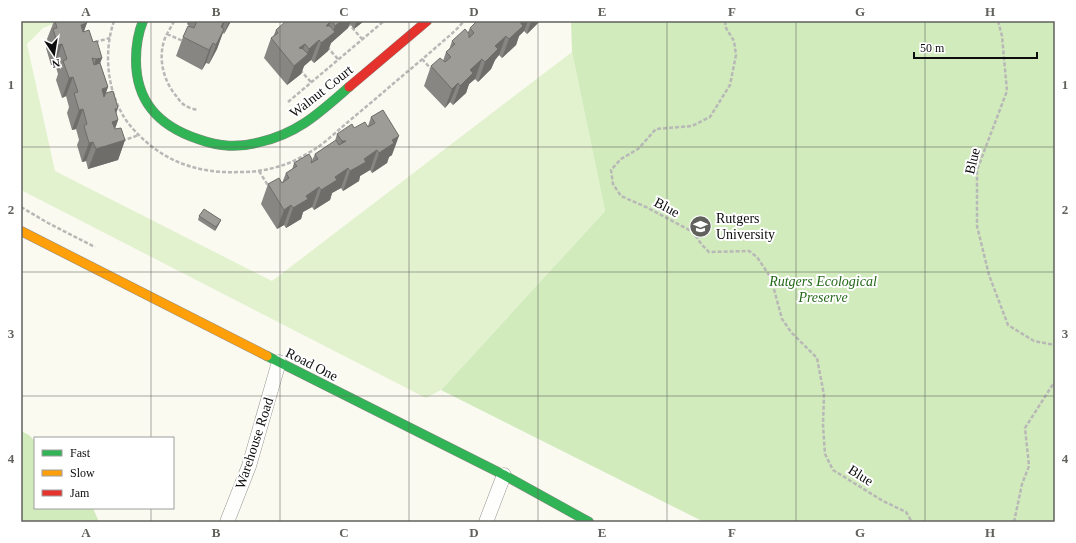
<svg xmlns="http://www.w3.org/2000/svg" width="1076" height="543" viewBox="0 0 1076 543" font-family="'Times New Roman',serif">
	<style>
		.green { fill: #e2f2cf }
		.forest { fill: #d1ebbd }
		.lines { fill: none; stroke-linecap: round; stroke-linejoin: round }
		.street-casing { stroke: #949490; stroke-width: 15 }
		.fast-casing { stroke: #8b8a86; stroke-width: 10 }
		.slow-casing { stroke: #8b8a86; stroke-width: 10 }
		.jam-casing { stroke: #8b8a86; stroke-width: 10 }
		.path { stroke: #b8b8b6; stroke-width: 2.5; stroke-dasharray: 4 2; stroke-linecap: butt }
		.street { stroke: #fefefd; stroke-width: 14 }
		.fast { stroke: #30b455; stroke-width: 9 }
		.slow { stroke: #ff9f0a; stroke-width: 9 }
		.jam { stroke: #e5322d; stroke-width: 9 }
		.wall { fill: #888682 }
		.shaded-wall { fill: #6f6d6a }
		.building { fill: #9e9c97; stroke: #6f6d6a }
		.grid { fill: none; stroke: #60605d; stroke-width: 1; stroke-opacity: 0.55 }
		.labels { text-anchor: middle; stroke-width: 4; stroke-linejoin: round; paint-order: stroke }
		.street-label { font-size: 14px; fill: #0d0d0d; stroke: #fff }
		.poi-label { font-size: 14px; fill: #0d0d0d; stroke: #fff; text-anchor: start }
		.park-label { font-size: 14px; font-style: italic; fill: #246919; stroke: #fff }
		.neatline { fill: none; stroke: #60605d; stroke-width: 1.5 }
		.grid-label { font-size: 13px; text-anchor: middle; font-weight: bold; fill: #60605d }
	</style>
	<rect width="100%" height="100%" fill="#fbfaf1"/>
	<!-- green -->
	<path class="green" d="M 21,21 L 62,21 L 43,28 L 27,44 L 55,171 L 272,281 L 572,52 L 605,211 L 441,390 L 426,398 L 21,190 Z"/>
	<!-- forest -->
	<path class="forest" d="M 571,21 L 1055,21 L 1055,522 L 704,522 L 441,390 L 605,211 L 572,52 Z
		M 21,431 L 29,435 L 35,441 L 35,508 L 93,508 L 99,522 L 21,522 Z"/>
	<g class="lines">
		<defs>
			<path id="street" d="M 227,522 L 249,466 L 279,362
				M 486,522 L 504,475"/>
			<path id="fast" d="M 143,21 C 138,33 136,47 136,60 C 136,102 159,126 198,139 C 220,147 238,148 260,142 C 299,133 320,112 349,87
				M 267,356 L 504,475 L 589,522"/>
			<path id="slow" d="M 21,231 L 267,356"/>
			<path id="jam" d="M 349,87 L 427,21"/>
		</defs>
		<!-- street casing -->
		<use href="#street" class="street-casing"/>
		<!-- fast casing -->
		<use href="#fast" class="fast-casing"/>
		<!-- slow casing -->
		<use href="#slow" class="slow-casing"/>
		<!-- jam casing -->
		<use href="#jam" class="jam-casing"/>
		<!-- path -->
		<path class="path" d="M 114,21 C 102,56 108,101 133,129 C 163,162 198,174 241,172 C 258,172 273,169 289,163 C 298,159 307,154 315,149 C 324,143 333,135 341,128 C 356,115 372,102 387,89 C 402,76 418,63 433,50 C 444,40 455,32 464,21
			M 174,21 C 171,28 166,34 164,41 C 158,60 164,82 177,97 C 179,100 182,104 186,106 C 189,108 194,109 197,110
			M 725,21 L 726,28 L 734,41 L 736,55 L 730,85 L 710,117 L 692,126 L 656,129 L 638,149 L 621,159 L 611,170 L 613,184 L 621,196 L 646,207 L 693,232 L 702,245 L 709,252 L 749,251 L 757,257 L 771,278 L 782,319 L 791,332 L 817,358 L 824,395 L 823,425 L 825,454 L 833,470 L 883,501 L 906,512 L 912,522
			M 998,21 L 1002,36 L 1007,91 L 977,170 L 977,226 L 989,275 L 1008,325 L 1034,341 L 1055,345
			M 348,23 L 362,39
			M 167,34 L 183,41
			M 95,42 L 110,38
			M 327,47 L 338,59
			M 422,59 L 432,70
			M 300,70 L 311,82
			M 288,102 L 384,21
			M 122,141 L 139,135
			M 259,171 L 269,187
			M 21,207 L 48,223 L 95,247
			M 1014,522 L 1022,484 L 1029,466 L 1025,428 L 1055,381"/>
		<!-- street -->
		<use href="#street" class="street"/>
		<!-- fast -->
		<use href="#fast" class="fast"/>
		<!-- slow -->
		<use href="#slow" class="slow"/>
		<!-- jam -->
		<use href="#jam" class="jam"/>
	</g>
	<!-- wall -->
	<path class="wall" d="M 54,21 L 87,21 L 84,31 L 93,42 L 102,58 L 100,63 L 108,87 L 104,97 L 116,113 L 118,120 L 115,129 L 125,140 L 118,160 L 88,169 L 86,161 L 82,162 L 77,145 L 79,140 L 76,129 L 72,130 L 67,113 L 69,107 L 66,96 L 62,98 L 56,80 L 58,74 L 55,64 L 51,65 L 46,48 L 48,42 L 47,39 Z
		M 188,21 L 231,21 L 224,34 L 223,33 L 217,49 L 209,64 L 206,63 L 202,70 L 176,56 L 183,37 L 189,26 L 187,24 Z
		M 293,21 L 364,21 L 354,29 L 350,24 L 348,28 L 331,43 L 328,51 L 314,63 L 311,60 L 304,66 L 301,74 L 287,85 L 264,58 L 271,38 L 273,37 L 276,30 Z
		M 477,21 L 540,21 L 527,34 L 524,31 L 519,36 L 516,45 L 502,58 L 499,55 L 495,60 L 491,69 L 478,82 L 475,79 L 469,84 L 466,93 L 453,105 L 450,102 L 445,108 L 424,86 L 431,66 L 443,61 L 446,52 L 449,50 L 452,41 L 468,32 L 470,28 Z
		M 383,110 L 392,155 L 389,157 L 387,163 L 372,173 L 370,170 L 360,176 L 359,181 L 343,191 L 341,188 L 332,193 L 330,200 L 314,210 L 312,207 L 303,212 L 301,219 L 286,228 L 284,225 L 277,229 L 261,204 L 268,184 L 282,183 L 286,173 L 292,170 L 294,163 L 311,163 L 315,154 L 335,141 L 337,134 L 354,128 L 368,126 L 371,117 Z
		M 199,216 L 221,220 L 219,224 L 215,231 L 198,220 Z"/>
	<!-- shaded-wall -->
	<path class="shaded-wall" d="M 224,21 L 225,21 L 221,32 L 221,27 Z
		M 229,21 L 231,21 L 224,34 Z
		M 331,21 L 324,40 L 332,34 L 335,26 L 341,21 L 351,21 L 348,28 L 331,43 L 328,51 L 314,63 L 321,43 L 326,26 Z
		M 357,21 L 364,21 L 354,29 Z
		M 521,21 L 528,21 L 524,31 L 519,36 L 516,45 L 502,58 L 509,39 Z
		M 531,21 L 540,21 L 527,34 Z
		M 87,23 L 80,42 L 81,25 Z
		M 224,29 L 217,49 L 209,64 L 216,45 Z
		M 506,36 L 499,55 L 495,60 L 491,69 L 478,82 L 485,62 L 495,46 Z
		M 319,40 L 311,60 L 304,66 L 301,74 L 287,85 L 294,66 L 306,56 L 309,49 Z
		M 213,43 L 206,63 L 202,70 L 209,50 Z
		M 62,44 L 55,64 L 51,65 L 58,45 Z
		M 305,44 L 298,63 L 299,48 Z
		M 102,58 L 95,77 L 89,79 L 96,59 Z
		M 482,59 L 475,79 L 469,84 L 466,93 L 453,105 L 460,86 L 470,70 Z
		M 73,77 L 66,96 L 62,98 L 69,78 Z
		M 458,83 L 450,102 L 445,108 L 452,89 Z
		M 108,87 L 101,107 L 102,89 Z
		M 118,108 L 113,122 L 118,120 L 111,140 L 105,141 L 115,109 Z
		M 83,109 L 76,129 L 72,130 L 79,110 Z
		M 399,136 L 392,155 L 389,157 L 387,163 L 372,173 L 379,153 L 392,140 Z
		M 125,140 L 118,160 L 88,169 L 96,149 Z
		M 342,141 L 346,141 L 334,160 Z
		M 93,142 L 86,161 L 82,162 L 89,143 Z
		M 377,150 L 370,170 L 360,176 L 359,181 L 343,191 L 350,171 L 364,159 Z
		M 348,168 L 341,188 L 332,193 L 330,200 L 314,210 L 321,190 L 335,177 Z
		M 319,187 L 312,207 L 303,212 L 301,219 L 286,228 L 293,208 L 306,196 Z
		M 291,205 L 284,225 L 277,229 L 284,210 Z
		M 221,220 L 219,224 L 215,231 L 216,227 Z"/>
	<!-- building -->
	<path class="building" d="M 55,21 L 87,21 L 87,23 L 81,25 L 83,32 L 89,30 L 93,42 L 97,41 L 102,58 L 96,59 L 92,58 L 94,65 L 100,63 L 108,87 L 102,89 L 104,97 L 106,93 L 113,91 L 118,108 L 115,109 L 118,120 L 112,122 L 115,129 L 121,128 L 125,140 L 96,149 L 93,142 L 89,143 L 84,126 L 87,124 L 83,109 L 79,110 L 74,93 L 78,92 L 73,77 L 69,78 L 63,61 L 67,59 L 62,44 L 58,45 L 53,29 L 57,28 Z
		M 197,21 L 224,21 L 221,27 L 224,29 L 216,45 L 213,43 L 209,50 L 183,37 L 188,26 L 194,28 Z
		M 286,21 L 331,21 L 326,26 L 330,26 L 335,32 L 321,43 L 319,40 L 309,49 L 305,44 L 299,48 L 303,49 L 308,54 L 294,66 L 271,38 L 278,33 L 276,30 Z
		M 332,21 L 341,21 L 335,26 Z
		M 477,21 L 521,21 L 520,22 L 523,26 L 509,39 L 506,36 L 495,46 L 498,49 L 485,62 L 482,59 L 470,70 L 473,73 L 460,86 L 458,83 L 452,89 L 431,66 L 440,58 L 445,62 L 451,57 L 446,52 L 455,44 L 452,41 L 465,29 L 469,34 L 469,38 L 474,33 L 470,28 Z
		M 383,110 L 399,136 L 392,140 L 394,143 L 379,153 L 377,150 L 364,159 L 366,162 L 350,171 L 348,168 L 335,177 L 337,180 L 321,190 L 319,187 L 306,196 L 308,199 L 293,208 L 291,205 L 284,210 L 268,184 L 279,178 L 282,183 L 289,178 L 286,173 L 297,166 L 294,163 L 309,154 L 312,159 L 311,163 L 318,159 L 315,154 L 336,140 L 339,145 L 346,141 L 342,141 L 337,134 L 352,124 L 354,128 L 365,122 L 368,127 L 375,123 L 371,117 Z
		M 204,209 L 221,220 L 216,227 L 199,216 Z"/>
	<!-- grid -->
	<path class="grid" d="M 151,21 L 151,438M 280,21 L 280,522M 409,21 L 409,522M 538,21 L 538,522M 667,21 L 667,522M 796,21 L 796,522M 925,21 L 925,522M 21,147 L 1055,147M 21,272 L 1055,272M 21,396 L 1055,396M 151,508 L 151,522"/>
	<!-- icons -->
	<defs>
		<symbol id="university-disc" viewBox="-11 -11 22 22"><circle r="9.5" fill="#60605d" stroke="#fff"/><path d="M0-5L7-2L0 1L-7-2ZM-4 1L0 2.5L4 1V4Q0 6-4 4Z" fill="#fff"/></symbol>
	</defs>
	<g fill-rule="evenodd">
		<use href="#university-disc" x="688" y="214" width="25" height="25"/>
	</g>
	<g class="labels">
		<!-- street labels -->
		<g class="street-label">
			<text transform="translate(321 91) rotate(-38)" y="5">Walnut Court</text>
			<text transform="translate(972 161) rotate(-76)" y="5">Blue</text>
			<text transform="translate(667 207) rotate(28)" y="5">Blue</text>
			<text transform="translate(312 364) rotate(27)" y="5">Road One</text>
			<text transform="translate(254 443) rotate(-72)" y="5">Warehouse Road</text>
			<text transform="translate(861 475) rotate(32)" y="5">Blue</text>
		</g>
		<!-- poi labels -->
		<g class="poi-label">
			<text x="716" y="223">Rutgers<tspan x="716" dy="16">University</tspan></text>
		</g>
		<!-- park labels -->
		<g class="park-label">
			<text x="823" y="286">Rutgers Ecological<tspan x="823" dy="16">Preserve</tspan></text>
		</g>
	</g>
	<!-- border -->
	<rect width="1076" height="543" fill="none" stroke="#ffffff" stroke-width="44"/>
	<!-- legend -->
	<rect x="34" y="437" width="140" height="72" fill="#ffffff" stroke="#9e9e9e"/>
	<rect x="42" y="450" width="20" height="6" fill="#30b455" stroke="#9e9e9e"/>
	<text x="70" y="457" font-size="12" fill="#0d0d0d">Fast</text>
	<rect x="42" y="470" width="20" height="6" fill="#ff9f0a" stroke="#9e9e9e"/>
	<text x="70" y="477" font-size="12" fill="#0d0d0d">Slow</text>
	<rect x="42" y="490" width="20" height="6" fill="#e5322d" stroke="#9e9e9e"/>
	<text x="70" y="497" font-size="12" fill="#0d0d0d">Jam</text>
	<!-- north arrow -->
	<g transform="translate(54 54) rotate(168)" stroke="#ffffff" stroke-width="3" paint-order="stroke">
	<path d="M0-3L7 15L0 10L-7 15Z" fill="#0d0d0d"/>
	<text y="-6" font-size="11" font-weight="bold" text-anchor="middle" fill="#0d0d0d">N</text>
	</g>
	<!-- scale -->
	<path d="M914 52v6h123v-6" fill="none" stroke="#0d0d0d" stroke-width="2"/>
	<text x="920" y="52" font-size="12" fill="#0d0d0d" stroke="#ffffff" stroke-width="3" paint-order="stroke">50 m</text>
	<rect x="22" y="22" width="1032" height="499" class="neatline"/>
	<g class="grid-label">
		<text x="86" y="16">A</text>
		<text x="216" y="16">B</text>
		<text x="344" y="16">C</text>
		<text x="474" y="16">D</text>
		<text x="602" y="16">E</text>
		<text x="732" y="16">F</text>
		<text x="860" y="16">G</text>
		<text x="990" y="16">H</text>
		<text x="11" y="89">1</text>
		<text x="1065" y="89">1</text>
		<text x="11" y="214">2</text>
		<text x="1065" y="214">2</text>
		<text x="11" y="338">3</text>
		<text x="1065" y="338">3</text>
		<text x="11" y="463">4</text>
		<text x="1065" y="463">4</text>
		<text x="86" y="537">A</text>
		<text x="216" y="537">B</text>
		<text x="344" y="537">C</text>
		<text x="474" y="537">D</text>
		<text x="602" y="537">E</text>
		<text x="732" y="537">F</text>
		<text x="860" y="537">G</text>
		<text x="990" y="537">H</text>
	</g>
</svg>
